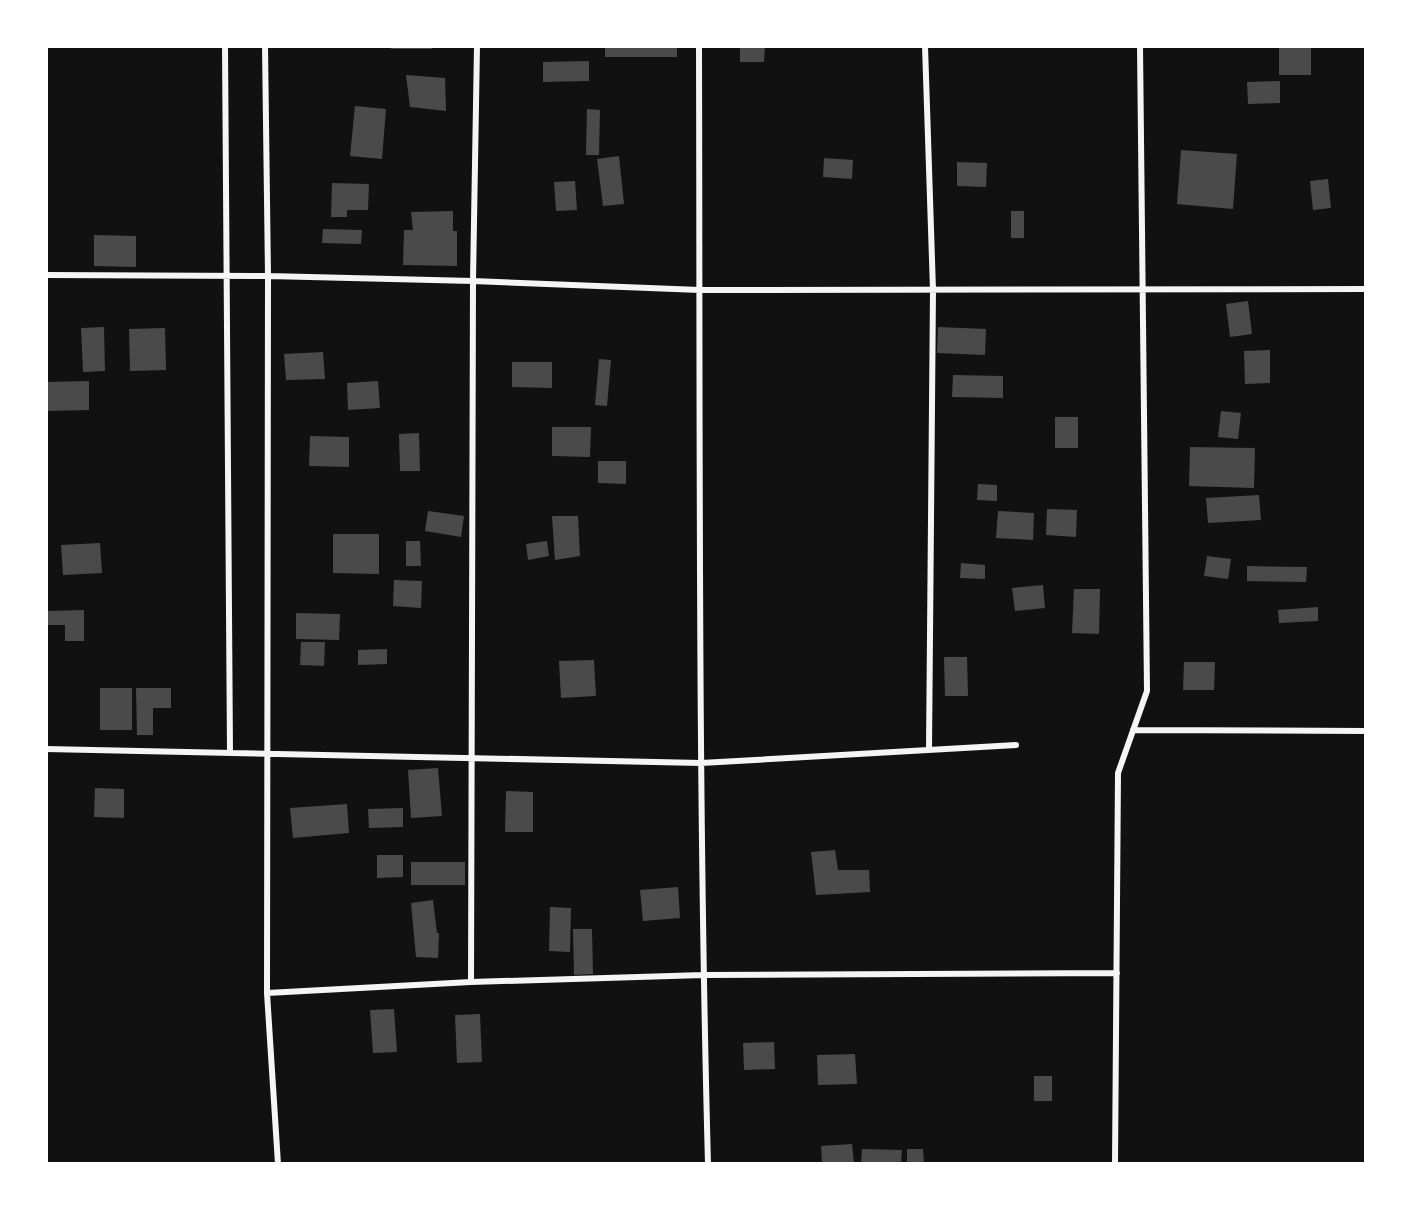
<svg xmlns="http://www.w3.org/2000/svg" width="1412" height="1210" viewBox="0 0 1412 1210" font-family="'PT Sans',sans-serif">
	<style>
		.building { fill: #4a4a4a }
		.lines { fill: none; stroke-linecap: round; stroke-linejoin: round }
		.minor { stroke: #f5f5f5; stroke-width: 6 }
	</style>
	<rect width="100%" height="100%" fill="#111"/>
	<!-- building -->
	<path class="building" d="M 391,46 L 432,46 L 432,49 L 391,49 Z
		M 605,46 L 677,46 L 677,57 L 605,57 Z
		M 740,46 L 765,46 L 764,62 L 740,62 Z
		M 1279,46 L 1311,46 L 1311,75 L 1279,75 Z
		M 589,61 L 589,81 L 543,82 L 543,62 Z
		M 406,75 L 445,78 L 446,111 L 410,107 Z
		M 1280,81 L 1280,103 L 1248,104 L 1247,82 Z
		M 355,106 L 386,109 L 382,159 L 350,156 Z
		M 587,109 L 600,110 L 599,155 L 586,155 Z
		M 1181,150 L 1237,154 L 1233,209 L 1177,204 Z
		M 619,156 L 624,204 L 603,206 L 597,159 Z
		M 824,158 L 853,160 L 852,179 L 823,177 Z
		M 957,162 L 987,163 L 986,187 L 957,186 Z
		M 1328,179 L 1331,208 L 1313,210 L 1310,181 Z
		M 575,181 L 577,210 L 556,211 L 554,182 Z
		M 332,183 L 369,184 L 368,210 L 347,210 L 347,217 L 331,217 Z
		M 453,211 L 453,231 L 457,231 L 457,266 L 403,265 L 404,230 L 413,230 L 411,212 Z
		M 1011,211 L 1024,211 L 1024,238 L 1011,238 Z
		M 323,229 L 362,230 L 361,244 L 322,243 Z
		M 94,235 L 136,236 L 136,267 L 94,266 Z
		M 1248,301 L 1252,334 L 1230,337 L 1226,304 Z
		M 104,327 L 105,371 L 83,372 L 81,328 Z
		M 938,327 L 986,329 L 985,355 L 937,353 Z
		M 165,328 L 166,370 L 130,371 L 129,329 Z
		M 1270,350 L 1270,383 L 1245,384 L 1244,351 Z
		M 323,352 L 325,379 L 286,380 L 284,354 Z
		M 599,359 L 611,360 L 607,406 L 595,405 Z
		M 512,362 L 552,362 L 552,388 L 512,387 Z
		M 953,375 L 1003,376 L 1003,398 L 952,397 Z
		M 89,381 L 89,410 L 46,411 L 46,382 Z
		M 378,381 L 380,408 L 348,410 L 347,383 Z
		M 1221,411 L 1241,413 L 1238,439 L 1218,437 Z
		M 1055,417 L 1078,417 L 1078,448 L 1055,448 Z
		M 552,427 L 591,427 L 590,457 L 552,456 Z
		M 419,433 L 420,471 L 400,471 L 399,434 Z
		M 310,436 L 349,437 L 349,467 L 309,466 Z
		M 1190,447 L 1255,448 L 1254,488 L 1189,486 Z
		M 598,461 L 626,461 L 626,484 L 598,483 Z
		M 978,484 L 997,485 L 997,501 L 977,500 Z
		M 1259,495 L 1261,520 L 1208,523 L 1206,498 Z
		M 1047,509 L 1077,510 L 1076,537 L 1046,535 Z
		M 428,511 L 464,516 L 461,537 L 425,531 Z
		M 998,511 L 1034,513 L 1033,540 L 996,538 Z
		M 552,516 L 578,516 L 580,556 L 555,560 Z
		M 333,534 L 379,534 L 379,574 L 333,573 Z
		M 406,541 L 420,541 L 421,566 L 406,566 Z
		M 547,541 L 549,556 L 528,560 L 526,544 Z
		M 100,543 L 102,573 L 63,575 L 61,545 Z
		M 1207,556 L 1231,559 L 1228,579 L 1204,576 Z
		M 961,563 L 985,565 L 985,579 L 960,578 Z
		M 1247,566 L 1307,567 L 1306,582 L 1247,581 Z
		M 394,580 L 422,581 L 421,608 L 393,606 Z
		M 1043,585 L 1045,608 L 1015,611 L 1012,588 Z
		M 1074,589 L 1100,589 L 1099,634 L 1072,633 Z
		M 1318,607 L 1318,621 L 1279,623 L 1278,610 Z
		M 84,610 L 84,641 L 65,641 L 65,625 L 46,625 L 46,611 Z
		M 296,613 L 340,614 L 339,640 L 296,639 Z
		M 301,642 L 325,642 L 324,666 L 300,665 Z
		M 387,649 L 387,664 L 358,665 L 358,650 Z
		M 944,657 L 967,657 L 968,696 L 945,696 Z
		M 594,660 L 596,696 L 561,698 L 559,661 Z
		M 1184,662 L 1215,662 L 1214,690 L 1183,690 Z
		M 100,688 L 132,688 L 132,730 L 100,730 Z
		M 136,688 L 171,688 L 171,708 L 153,708 L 153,735 L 137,735 Z
		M 438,768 L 442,816 L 411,818 L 408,770 Z
		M 95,788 L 124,789 L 124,818 L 94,817 Z
		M 506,791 L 533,792 L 533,832 L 505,832 Z
		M 347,804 L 349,833 L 293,838 L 290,808 Z
		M 403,808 L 403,827 L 369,828 L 368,809 Z
		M 835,850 L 838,870 L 869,870 L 870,892 L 816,895 L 811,852 Z
		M 377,855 L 403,855 L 403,877 L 377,878 Z
		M 411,862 L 465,862 L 465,885 L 411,885 Z
		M 678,887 L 680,918 L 643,921 L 640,890 Z
		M 433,900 L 437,933 L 439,933 L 438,958 L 416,957 L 411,903 Z
		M 550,907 L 571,908 L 570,952 L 549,951 Z
		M 573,929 L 592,929 L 593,974 L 574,975 Z
		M 394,1009 L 397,1052 L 373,1053 L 370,1010 Z
		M 480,1014 L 482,1062 L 457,1063 L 455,1015 Z
		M 774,1042 L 775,1069 L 744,1070 L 743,1043 Z
		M 855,1054 L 857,1084 L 818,1085 L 817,1055 Z
		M 1034,1076 L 1052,1076 L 1052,1101 L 1034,1101 Z
		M 852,1144 L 854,1164 L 822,1164 L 821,1146 Z
		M 862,1149 L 902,1150 L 901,1164 L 861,1164 Z
		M 907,1149 L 923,1149 L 924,1164 L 907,1164 Z"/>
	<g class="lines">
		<!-- minor -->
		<path class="minor" d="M 225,46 L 230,752
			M 265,46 L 268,276 L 267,993 L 278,1164
			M 699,46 C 700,419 698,791 708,1164
			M 925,46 L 933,290 L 929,750
			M 46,275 L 268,276 L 473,281 L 700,290 L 1366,289
			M 1133,730 L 1366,731
			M 46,749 L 701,763 L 1016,745
			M 471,982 L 473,281 L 477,46
			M 267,993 L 471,982 L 703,975 L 1117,973
			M 1115,1164 L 1118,773 L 1147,691 L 1140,46"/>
	</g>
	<!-- border -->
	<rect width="1412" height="1210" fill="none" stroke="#ffffff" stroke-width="96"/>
</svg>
